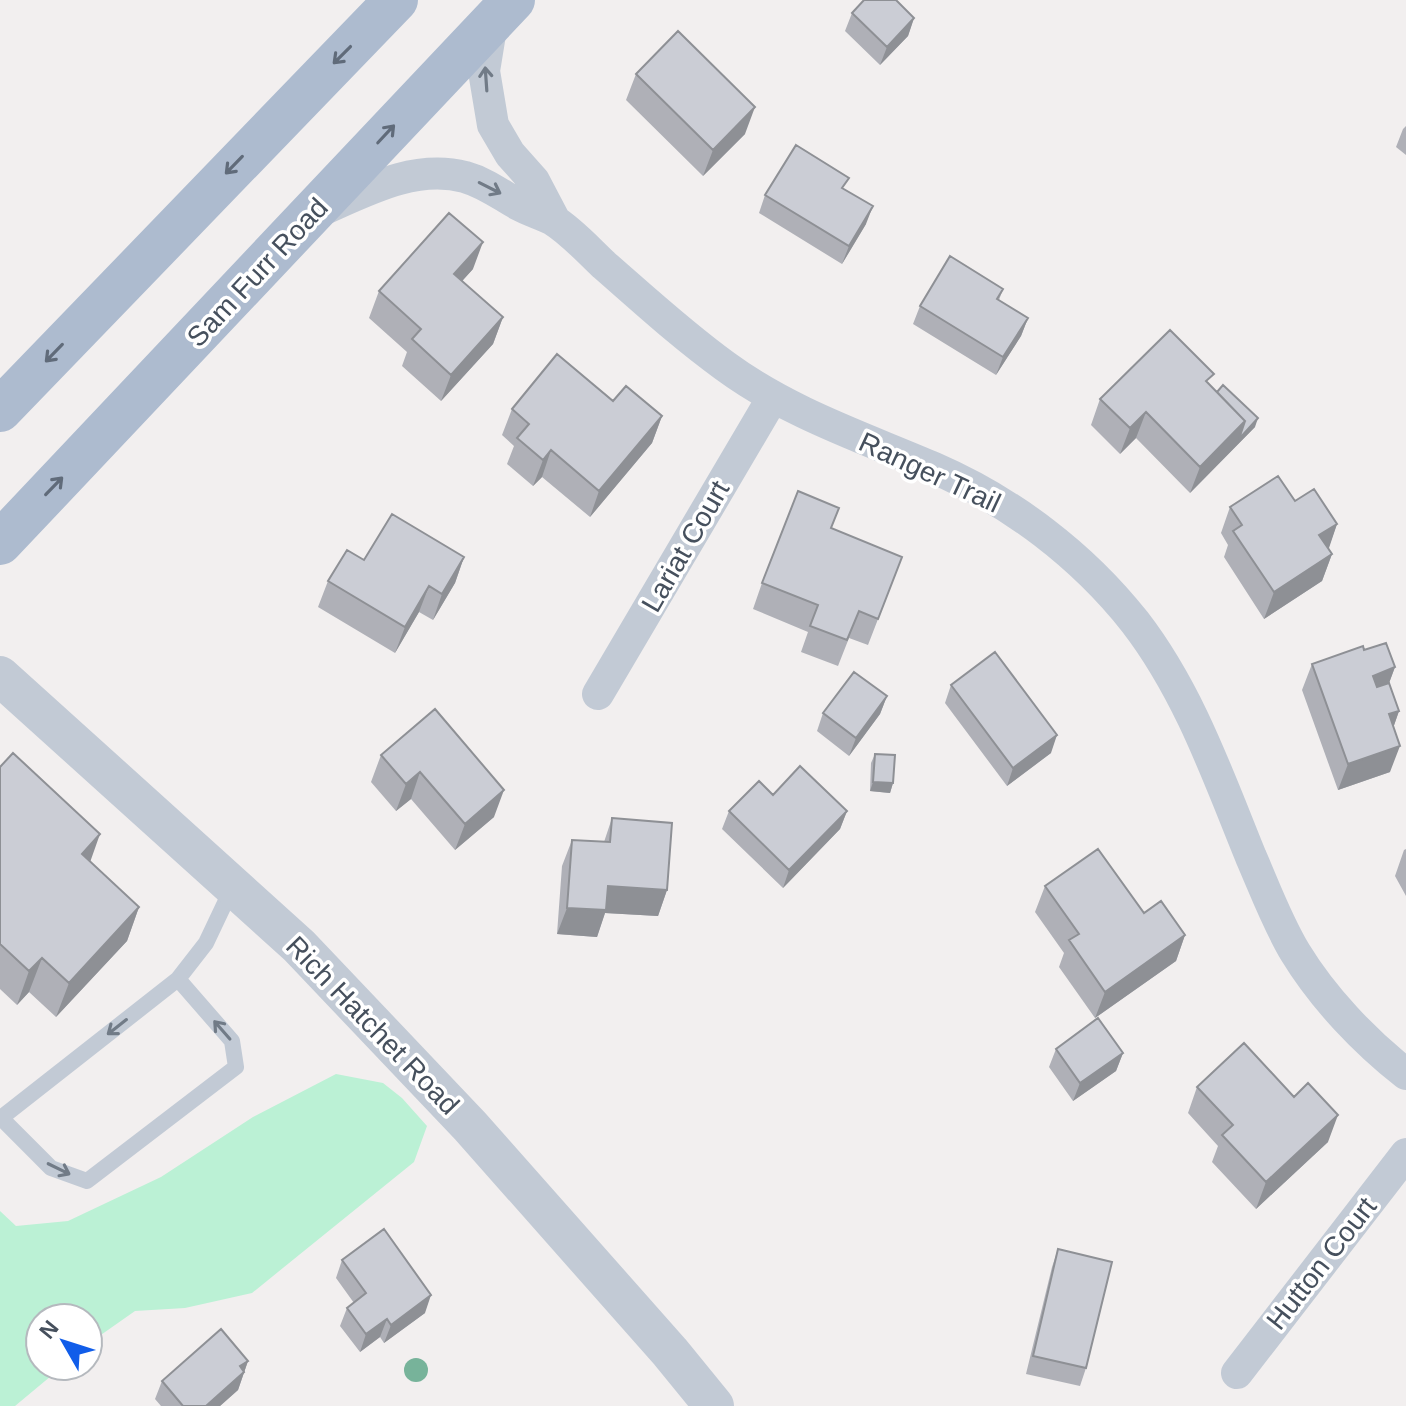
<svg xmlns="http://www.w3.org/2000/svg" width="1406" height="1406" viewBox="0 0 1406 1406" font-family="Arial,sans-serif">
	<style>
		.green { fill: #bbf1d5 }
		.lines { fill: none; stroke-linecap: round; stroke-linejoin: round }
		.service { stroke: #c2cad5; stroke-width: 16 }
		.minor { stroke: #c2cad5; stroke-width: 32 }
		.tertiary { stroke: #c2cad5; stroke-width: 40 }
		.primary { stroke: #adbbcf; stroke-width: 44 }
		.tree { fill: #77b39a }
		.wall { fill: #afb0b7 }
		.shaded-wall { fill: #8e9095 }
		.building { fill: #cbcdd5; stroke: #8e9095; stroke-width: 2 }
		.oneway { stroke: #606b7a }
		.oneway2 { stroke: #717b87 }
		.labels { text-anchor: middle; stroke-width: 7; stroke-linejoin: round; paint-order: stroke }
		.street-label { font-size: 28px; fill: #46505d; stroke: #fff }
	</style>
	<rect width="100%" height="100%" fill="#f2efef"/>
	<!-- green -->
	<path class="green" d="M 336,1074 L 383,1083 L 402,1098 L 427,1126 L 414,1162 L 252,1293 L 185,1308 L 135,1311 L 88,1344 L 88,1318 L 40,1318 L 40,1366 L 63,1366 L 15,1406 L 0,1406 L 0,1211 L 16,1226 L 68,1221 L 161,1177 L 253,1117 Z"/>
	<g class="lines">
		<!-- service -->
		<path class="service" d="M 0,1117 L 51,1168 L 87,1181 L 236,1067 L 232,1041 L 178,979
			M 1,1118 L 178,979 L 206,943 L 233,886"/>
		<!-- minor -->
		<path class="minor" d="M 492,22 L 484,71 L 493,125 L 510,154 L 534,181 L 555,221
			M 322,210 C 367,190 415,164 465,177 C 486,183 501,195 519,205 C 530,211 542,214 553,220 C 571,231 588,250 604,265 C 643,299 682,335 725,366 C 789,413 862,437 934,468 C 1012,502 1082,555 1135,622 C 1189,692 1218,776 1251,857 C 1265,889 1277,922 1295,952 C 1323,998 1364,1041 1406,1074
			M 598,694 L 773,397
			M 1237,1373 L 1406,1154"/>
		<!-- tertiary -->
		<path class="tertiary" d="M 0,676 L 299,946 L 470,1126 L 670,1352 L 714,1406"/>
		<!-- primary -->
		<path class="primary" d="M 0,410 L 396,0
			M 0,543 L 513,0"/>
	</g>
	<!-- trees -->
	<circle class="tree" cx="416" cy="1370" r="12"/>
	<!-- wall -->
	<path class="wall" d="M 852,13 L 914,18 L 908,36 L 880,65 L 845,31 Z
		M 636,74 L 745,134 L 703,176 L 626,100 Z
		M 1406,126 L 1406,155 L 1396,147 L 1403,129 Z
		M 845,189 L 866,224 L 842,264 L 759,213 L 765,195 Z
		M 473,269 L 462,281 L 503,317 L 493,344 L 441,401 L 402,366 L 407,352 L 369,318 L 379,291 Z
		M 1003,289 L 999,300 L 1028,318 L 1021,336 L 996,375 L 913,324 L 920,306 Z
		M 1210,385 L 1255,427 L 1190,493 L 1136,438 L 1120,454 L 1091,425 L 1100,399 Z
		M 613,401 L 662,416 L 652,443 L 590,517 L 542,477 L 533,486 L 507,464 L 514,446 L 502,435 L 512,409 Z
		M 1295,501 L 1337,524 L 1328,549 L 1332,554 L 1322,581 L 1264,619 L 1224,557 L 1228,545 L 1221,533 L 1230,507 Z
		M 464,557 L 455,583 L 433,620 L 419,612 L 395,653 L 318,607 L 328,581 L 364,560 Z
		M 902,557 L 868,645 L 849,638 L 838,666 L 801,652 L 808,632 L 753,609 L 762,583 Z
		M 1364,650 L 1395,667 L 1389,683 L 1399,711 L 1393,728 L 1390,772 L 1338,790 L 1302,690 L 1312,664 Z
		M 951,685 L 1051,753 L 1007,786 L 945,703 Z
		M 887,696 L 880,714 L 849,756 L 817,731 L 823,713 Z
		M 435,709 L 494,817 L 455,850 L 411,799 L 396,811 L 371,782 L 381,755 Z
		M 875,754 L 893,783 L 890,793 L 870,791 L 871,763 Z
		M 0,767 L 90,862 L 139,907 L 127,941 L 56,1017 L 29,992 L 17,1005 L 0,989 Z
		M 773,795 L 847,811 L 840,829 L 783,888 L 722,829 L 729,811 Z
		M 612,818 L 667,890 L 658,916 L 605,913 L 597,937 L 557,934 L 562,866 L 572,840 L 604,842 Z
		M 1406,849 L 1406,896 L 1395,876 L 1404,850 Z
		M 1045,886 L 1144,913 L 1185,935 L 1176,961 L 1095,1018 L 1059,967 L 1064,953 L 1035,912 Z
		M 1056,1049 L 1123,1053 L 1116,1071 L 1073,1101 L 1049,1067 Z
		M 1197,1087 L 1328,1142 L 1256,1209 L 1212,1162 L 1218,1146 L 1188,1113 Z
		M 1058,1249 L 1086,1368 L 1080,1386 L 1026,1374 L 1052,1267 Z
		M 342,1260 L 425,1313 L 384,1343 L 380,1337 L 360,1352 L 340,1326 L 347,1308 L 354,1303 L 336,1278 Z
		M 248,1361 L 238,1390 L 220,1406 L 161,1406 L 155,1399 L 162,1381 Z"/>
	<!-- shaded-wall -->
	<path class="shaded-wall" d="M 914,18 L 908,36 L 880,65 L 887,47 Z
		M 755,107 L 745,134 L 703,176 L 713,150 Z
		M 873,206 L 866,224 L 842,264 L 849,246 Z
		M 483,242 L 473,269 L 445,300 L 454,274 Z
		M 503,317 L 493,344 L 441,401 L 451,375 Z
		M 1028,318 L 1021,336 L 996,375 L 1003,357 Z
		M 1146,412 L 1136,438 L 1120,454 L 1130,428 Z
		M 662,416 L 652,443 L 590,517 L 599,491 Z
		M 1258,418 L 1255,427 L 1190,493 L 1200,467 L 1245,421 Z
		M 551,450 L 542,477 L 533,486 L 543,460 Z
		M 1337,524 L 1328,551 L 1319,535 Z
		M 1332,554 L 1322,581 L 1264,619 L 1274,592 Z
		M 464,557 L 455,583 L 433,620 L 442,594 Z
		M 429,586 L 419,612 L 395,653 L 405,627 Z
		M 1395,667 L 1385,694 L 1363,702 L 1373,676 Z
		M 887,696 L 880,714 L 849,756 L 856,738 Z
		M 1399,711 L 1390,737 L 1389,714 Z
		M 1057,735 L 1051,753 L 1007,786 L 1013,768 Z
		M 1400,746 L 1390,772 L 1338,790 L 1348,764 Z
		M 420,772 L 411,799 L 396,811 L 406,784 Z
		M 873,782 L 893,783 L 890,793 L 870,791 Z
		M 504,790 L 494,817 L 455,850 L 465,824 Z
		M 847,811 L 840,829 L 783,888 L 789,870 Z
		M 100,834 L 88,868 L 82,854 Z
		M 608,886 L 667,890 L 658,916 L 605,913 L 597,937 L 557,934 L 567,908 Z
		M 139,907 L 127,941 L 56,1017 L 69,983 Z
		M 1185,935 L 1176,961 L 1095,1018 L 1105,992 Z
		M 42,958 L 29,992 L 17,1005 L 29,971 Z
		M 1123,1053 L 1116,1071 L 1073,1101 L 1080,1083 Z
		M 1338,1115 L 1328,1142 L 1256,1209 L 1266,1182 Z
		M 431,1295 L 425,1313 L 384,1343 L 391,1325 Z
		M 387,1319 L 380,1337 L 360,1352 L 366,1334 Z
		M 248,1361 L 238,1390 L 220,1406 L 206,1406 L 240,1366 Z"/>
	<!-- building -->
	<path class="building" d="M 864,0 L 896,0 L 914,18 L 887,47 L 852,13 Z
		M 678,31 L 755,107 L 713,150 L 636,74 Z
		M 796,145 L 849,178 L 842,188 L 873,206 L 849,246 L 765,195 Z
		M 449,213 L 483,242 L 454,274 L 503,317 L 451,375 L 412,339 L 421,329 L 379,291 Z
		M 950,256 L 1003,289 L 997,299 L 1028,318 L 1003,357 L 920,306 Z
		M 1170,330 L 1214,374 L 1206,381 L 1245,421 L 1200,467 L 1146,412 L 1130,428 L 1100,399 Z
		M 557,354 L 613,401 L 626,386 L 662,416 L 599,491 L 551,450 L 543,460 L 517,438 L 529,424 L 512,409 Z
		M 1223,385 L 1258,418 L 1239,439 L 1245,421 L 1217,392 Z
		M 1278,476 L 1295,501 L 1314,489 L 1337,524 L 1319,535 L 1332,554 L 1274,592 L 1233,531 L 1242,525 L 1230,507 Z
		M 798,491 L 839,508 L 831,528 L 902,557 L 878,619 L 859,611 L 847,640 L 810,626 L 818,605 L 762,583 Z
		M 392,514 L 464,557 L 442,594 L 429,586 L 405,627 L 328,581 L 347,550 L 364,560 Z
		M 1386,643 L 1395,667 L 1373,676 L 1377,687 L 1389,683 L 1399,711 L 1389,714 L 1400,746 L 1348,764 L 1312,664 L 1363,646 L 1364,650 Z
		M 995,652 L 1057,735 L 1013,768 L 951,685 Z
		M 854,672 L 887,696 L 856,738 L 823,713 Z
		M 435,709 L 504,790 L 465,824 L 420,772 L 406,784 L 381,755 Z
		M 13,753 L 100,834 L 82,854 L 139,907 L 69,983 L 42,958 L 29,971 L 0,944 L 0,767 Z
		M 875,754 L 895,755 L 893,783 L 873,782 Z
		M 800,766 L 847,811 L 789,870 L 729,811 L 759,781 L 773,795 Z
		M 612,818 L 672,823 L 667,890 L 608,886 L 606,910 L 567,908 L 572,840 L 610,842 Z
		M 1098,849 L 1144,913 L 1161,901 L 1185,935 L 1105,992 L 1069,940 L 1079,934 L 1045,886 Z
		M 1098,1018 L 1123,1053 L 1080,1083 L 1056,1049 Z
		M 1244,1043 L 1294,1097 L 1308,1083 L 1338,1115 L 1266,1182 L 1222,1135 L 1233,1125 L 1197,1087 Z
		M 384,1229 L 431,1295 L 391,1325 L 387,1319 L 366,1334 L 347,1308 L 366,1293 L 342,1260 Z
		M 1058,1249 L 1112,1262 L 1086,1368 L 1033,1356 Z
		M 221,1329 L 248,1361 L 240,1366 L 244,1372 L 206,1406 L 183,1406 L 162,1381 Z"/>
	<!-- one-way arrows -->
	<defs><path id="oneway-shaft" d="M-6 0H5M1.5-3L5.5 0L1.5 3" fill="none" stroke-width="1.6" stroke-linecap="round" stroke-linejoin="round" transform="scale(2)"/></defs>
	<g class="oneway">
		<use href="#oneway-shaft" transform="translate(342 55) rotate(135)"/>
		<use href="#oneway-shaft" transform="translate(386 134) rotate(-47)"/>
		<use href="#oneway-shaft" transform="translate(234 165) rotate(134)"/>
		<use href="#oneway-shaft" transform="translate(54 353) rotate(134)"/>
		<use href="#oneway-shaft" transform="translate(54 486) rotate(-46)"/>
	</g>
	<g class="oneway2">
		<use href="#oneway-shaft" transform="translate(486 79) rotate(-94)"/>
		<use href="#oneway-shaft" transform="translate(490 188) rotate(27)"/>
		<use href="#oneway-shaft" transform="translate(117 1027) rotate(142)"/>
		<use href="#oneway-shaft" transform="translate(222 1030) rotate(-131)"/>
		<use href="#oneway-shaft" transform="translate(59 1169) rotate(26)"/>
	</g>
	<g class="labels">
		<!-- street labels -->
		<g class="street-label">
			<text transform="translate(257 272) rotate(-47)" y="10">Sam Furr Road</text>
			<text transform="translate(930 472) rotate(25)" y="10">Ranger Trail</text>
			<text transform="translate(685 546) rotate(-60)" y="10">Lariat Court</text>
			<text transform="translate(373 1025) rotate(46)" y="10">Rich Hatchet Road</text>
			<text transform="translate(1321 1263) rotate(-52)" y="10">Hutton Court</text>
		</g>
	</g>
	<!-- north arrow -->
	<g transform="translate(64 1342) rotate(309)"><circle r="38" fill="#ffffff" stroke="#b5b9be" stroke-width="2"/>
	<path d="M0-6L14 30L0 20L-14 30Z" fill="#115de9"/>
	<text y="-12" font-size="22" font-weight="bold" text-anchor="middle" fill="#46505d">N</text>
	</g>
</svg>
